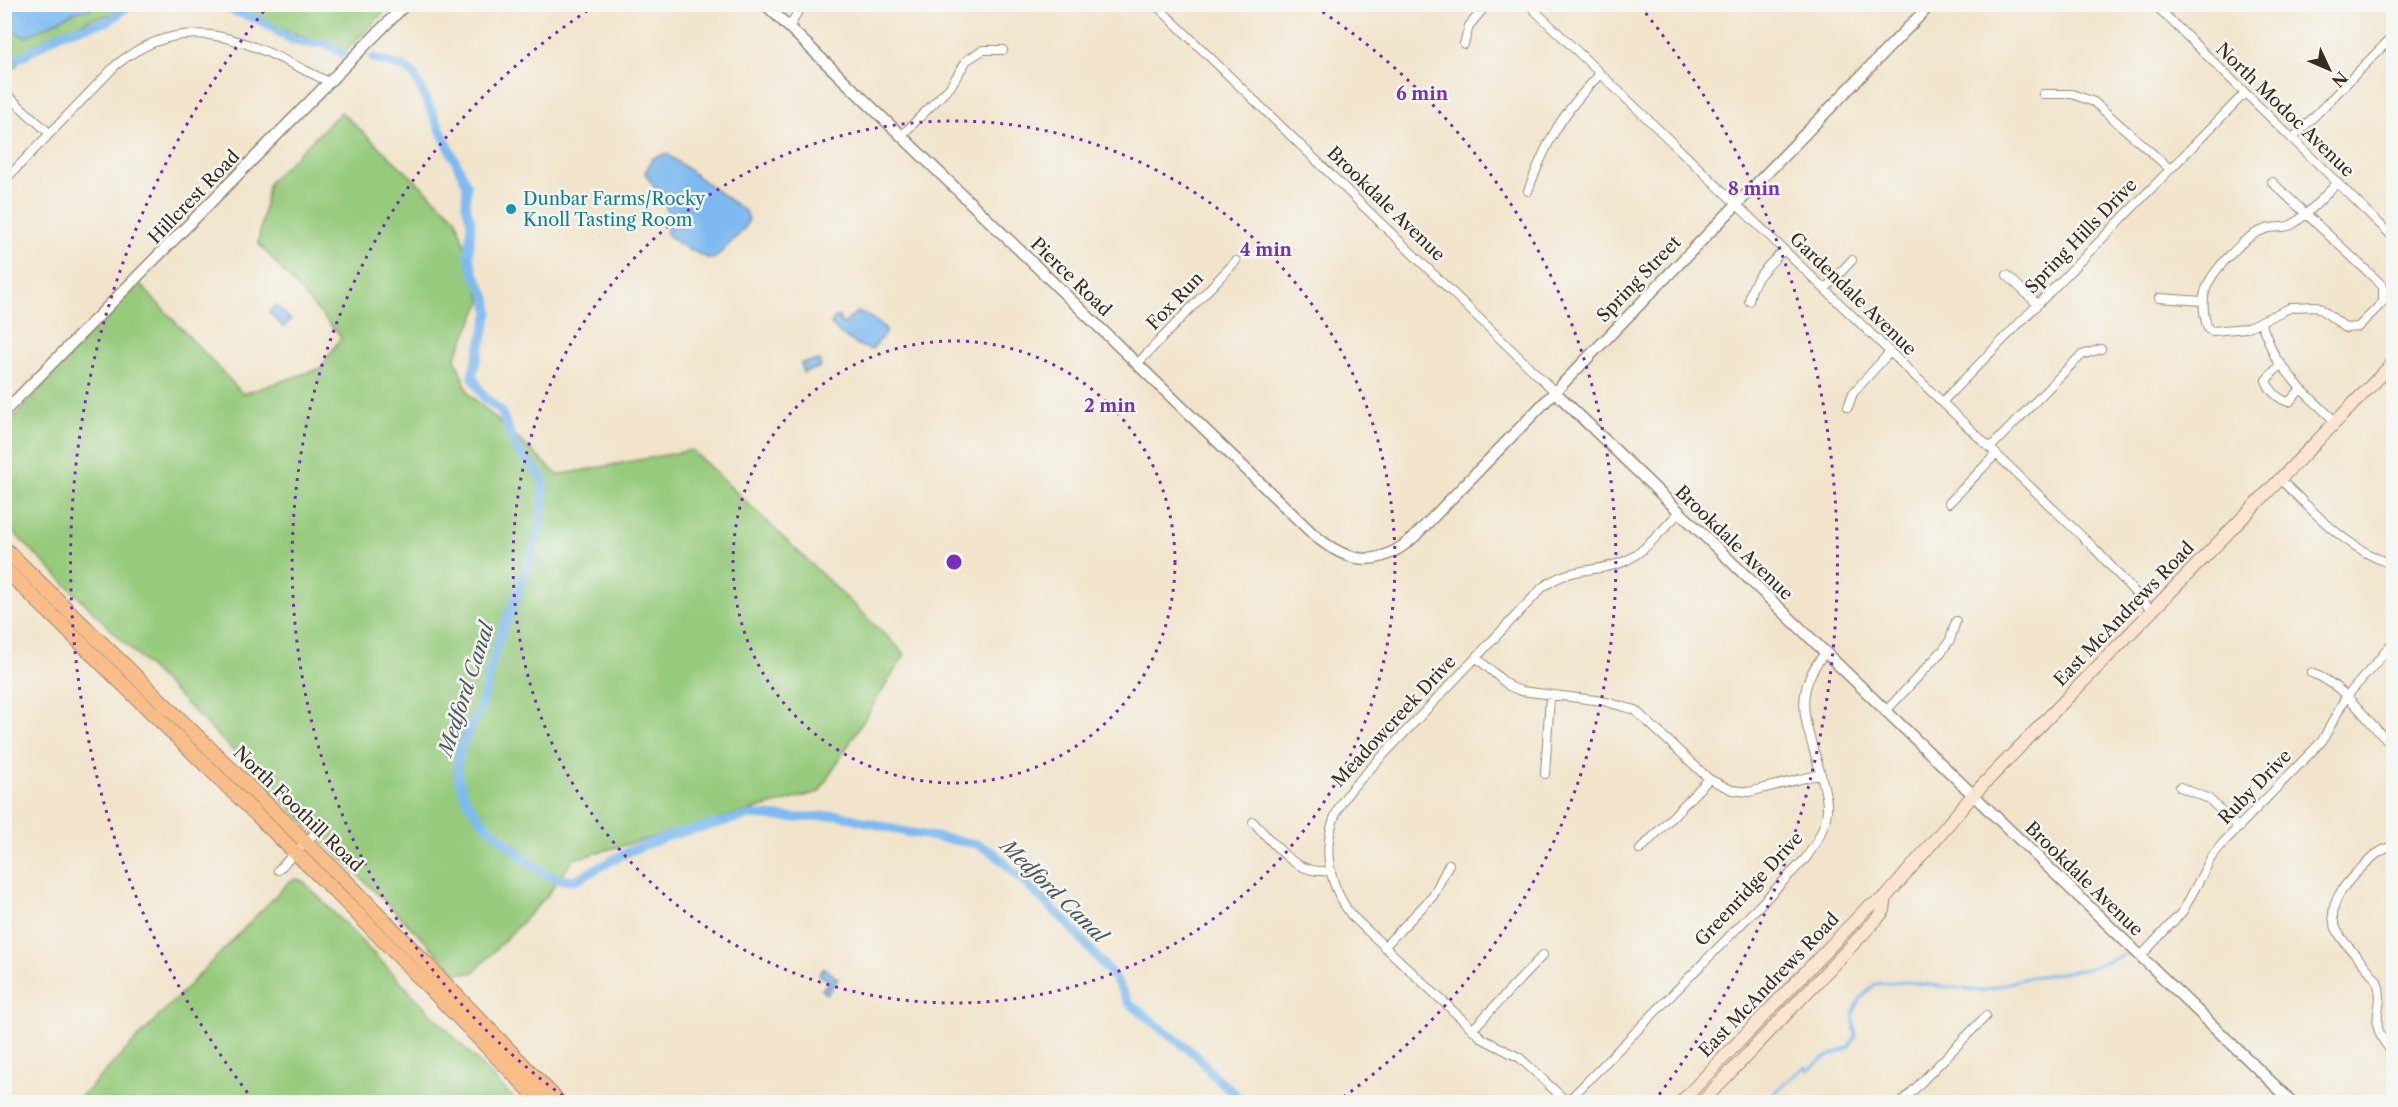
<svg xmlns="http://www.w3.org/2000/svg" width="2398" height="1107" viewBox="0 0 2398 1107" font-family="'Libre Caslon Text',serif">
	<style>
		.green { fill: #96ca7b; stroke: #687a4c; stroke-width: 1.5 }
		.water { fill: #7ebaf0; stroke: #5c7287; stroke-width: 1.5 }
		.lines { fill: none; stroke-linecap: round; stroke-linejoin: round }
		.stream { stroke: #7ebaf0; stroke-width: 3 }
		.canal { stroke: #7ebaf0; stroke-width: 9 }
		.minor-casing { stroke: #968774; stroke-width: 10 }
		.tertiary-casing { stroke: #968774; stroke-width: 13 }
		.secondary-casing { stroke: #968774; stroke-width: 14 }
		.primary-casing { stroke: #968774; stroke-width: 16 }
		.minor { stroke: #fff; stroke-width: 8 }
		.tertiary { stroke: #fff; stroke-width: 10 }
		.secondary { stroke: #fce5d0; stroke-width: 12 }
		.primary { stroke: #f8bd89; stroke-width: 14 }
		.ring { fill: none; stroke: #7b2cbf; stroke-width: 3; stroke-dasharray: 3 6 }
		.culture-dot { fill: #0f9aa8; stroke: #f6f6f2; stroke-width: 2 }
		.labels { text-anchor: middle; stroke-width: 5; stroke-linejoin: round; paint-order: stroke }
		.street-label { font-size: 18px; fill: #3b2a1e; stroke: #f6f6f2 }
		.culture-label { font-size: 18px; fill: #0d838f; stroke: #f6f6f2; text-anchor: start }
		.water-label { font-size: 20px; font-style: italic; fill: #4f555d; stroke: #f6f6f2 }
		.centre { fill: #7b2cbf; stroke: #f6f6f2; stroke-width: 3 }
		.ring-label { font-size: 18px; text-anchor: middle; font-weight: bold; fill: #7b2cbf; stroke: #f6f6f2; stroke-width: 5; stroke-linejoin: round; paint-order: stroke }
	</style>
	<rect width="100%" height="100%" fill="#f6f6f2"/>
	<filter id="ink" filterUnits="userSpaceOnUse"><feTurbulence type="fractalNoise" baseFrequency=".0167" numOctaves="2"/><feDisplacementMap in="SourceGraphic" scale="12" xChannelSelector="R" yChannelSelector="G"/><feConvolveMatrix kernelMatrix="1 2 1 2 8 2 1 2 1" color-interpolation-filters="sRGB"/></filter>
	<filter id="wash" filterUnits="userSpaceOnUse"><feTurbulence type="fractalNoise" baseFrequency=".008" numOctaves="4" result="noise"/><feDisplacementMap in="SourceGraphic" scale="24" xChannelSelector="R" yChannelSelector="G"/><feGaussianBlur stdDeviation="1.35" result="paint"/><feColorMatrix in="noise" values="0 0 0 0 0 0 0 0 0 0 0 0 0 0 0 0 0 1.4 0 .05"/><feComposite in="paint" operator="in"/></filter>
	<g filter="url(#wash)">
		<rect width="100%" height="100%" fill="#f1e4cb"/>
		<!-- green -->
		<path class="green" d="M 5,5 L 152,5 L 92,19 L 39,42 L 5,77 Z
			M 221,5 L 391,4 L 391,5 L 344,53 Z
			M 341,112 L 456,218 L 482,301 L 455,358 L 469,394 L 558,475 L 692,450 L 905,654 L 819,792 L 574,859 L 546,897 L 473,973 L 457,973 L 5,524 L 5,428 L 136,280 L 243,394 L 321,368 L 341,337 L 258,243 L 269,182 Z
			M 296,879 L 303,881 L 517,1102 L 76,1102 L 289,882 Z"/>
		<!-- water -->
		<path class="water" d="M 90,4 L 91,9 L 75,12 L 26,37 L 5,28 L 5,5 Z
			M 667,154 L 746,212 L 749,219 L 744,229 L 715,258 L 710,259 L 678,244 L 666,232 C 677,212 655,190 645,173 L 653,158 Z
			M 276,305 L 291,320 L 283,327 L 269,312 Z
			M 856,312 L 865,314 L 885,328 L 886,332 L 872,349 C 860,349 838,333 831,324 L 835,317 L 840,317 L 840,322 L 844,324 Z
			M 819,360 L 821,367 L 803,373 L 801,363 Z
			M 824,968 L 838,979 L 827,994 L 822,990 L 829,981 L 819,974 Z"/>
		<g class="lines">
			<!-- stream -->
			<path class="stream" d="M 1768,1102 L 1777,1090 L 1805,1067 L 1809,1070 L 1822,1059 L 1848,1048 L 1856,1036 L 1853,1013 L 1861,998 L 1875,984 L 1907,982 L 1981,991 L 2026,978 L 2087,969 L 2124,955"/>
			<!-- canal -->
			<path class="canal" d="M 193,4 L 221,6 L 259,20 L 291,39 L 303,43 L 325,43 L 342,53
				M 373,58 L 403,67 L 414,75 L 467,185 L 466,205 L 471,222 L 469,256 L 473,271 L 487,298 L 489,312 L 472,376 L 484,397 L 501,411 L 517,450 L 543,478 C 548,535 518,587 499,639 C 491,662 488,687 479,710 C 470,730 455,750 458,774 C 463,808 489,829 513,849 C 532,865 550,884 577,879 L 630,851 L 671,835 L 751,815 L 796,818 L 839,815 L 906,832 L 977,844 L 995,854 L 1068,924 L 1114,977 L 1129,1003 L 1197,1056 L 1214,1076 L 1244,1102
				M 4,59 L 9,60 L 22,57 L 62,33 L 109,21 L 128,6 L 147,4"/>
		</g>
	</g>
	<g filter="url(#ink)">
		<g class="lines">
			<defs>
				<path id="minor" d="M 1155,4 L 1554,391
					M 1528,4 L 2094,548 L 2152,611
					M 2154,4 L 2394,238
					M 789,28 L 802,4
					M 1464,44 L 1469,26 L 1487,4
					M 4,92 L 49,133
					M 2043,94 L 2072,94 L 2094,102 L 2170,169
					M 901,136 L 950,87 L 967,60 L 983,50 L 1003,50
					M 2292,139 L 2394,35
					M 4,181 L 116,65 C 191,4 254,46 329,82
					M 2272,182 L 2383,286 L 2383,302 L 2358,327 L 2346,328 L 2317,306 L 2292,307 L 2246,328 L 2213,331 L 2208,329 C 2196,293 2209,276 2233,252 C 2242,242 2252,233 2266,229 C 2275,226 2285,229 2293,224 C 2310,213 2323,197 2337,183
					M 1528,191 C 1548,138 1561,115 1600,74
					M 2007,275 L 2037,304
					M 1825,289 L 1852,260
					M 2159,298 L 2203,301
					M 1749,301 C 1752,278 1768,266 1784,250
					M 2260,321 L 2275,357 L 2301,389 L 2336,422
					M 1137,364 L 1236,261
					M 2281,364 L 2266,380 C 2269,390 2279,400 2289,402 L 2301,389
					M 1942,402 L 2245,93
					M 1848,407 L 1853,393 L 1890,352
					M 1990,448 L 2072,364 L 2082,355 L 2101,349
					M 2280,479 C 2315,513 2347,550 2394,565
					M 1949,503 L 1996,454
					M 1679,513 C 1662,529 1645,553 1623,562 C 1593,574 1573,565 1543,587 L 1353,787 C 1320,826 1321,873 1351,915 L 1483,1039 L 1520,1058 L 1567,1102 L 1806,858 C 1816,843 1825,829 1827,811 C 1828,799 1824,787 1821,775 C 1808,727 1789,695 1825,653
					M 1477,658 L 1509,686 L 1521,691 L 1603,701 L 1635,710 L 1709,779 L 1732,790 L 1749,792 L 1821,774
					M 2311,673 C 2345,684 2369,724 2394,748
					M 1885,712 L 1943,650 L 1950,640 L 1956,621
					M 1545,774 L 1550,696
					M 2180,787 L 2209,799 L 2239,828
					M 1253,822 C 1277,846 1294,875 1331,871
					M 2394,846 C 2378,849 2368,862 2356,873 C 2307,923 2347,939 2377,981 C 2388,1010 2362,1021 2394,1054
					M 1640,850 L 1709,779
					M 278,870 L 325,823
					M 1384,947 L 1433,896 L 1449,864
					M 2141,956 L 2183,911 L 2211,858 L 2222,844 L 2322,741 L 2346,697 L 2382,656 L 2394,640
					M 1473,1029 L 1543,955
					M 1902,1102 L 1986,1016"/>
				<path id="tertiary" d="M 765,4 L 1313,534 C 1348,564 1378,569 1414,537 L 1931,4
					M 1554,391 L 2292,1102
					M 4,412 L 406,4"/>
				<path id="secondary" d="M 1681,1102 L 1866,909 L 1886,897 L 1973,795 L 2394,362
					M 1702,1102 L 1878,918 L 1884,910 L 1886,897"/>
				<path id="primary" d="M 4,548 L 354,889 L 559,1102
					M 4,568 L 344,900 L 541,1102"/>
			</defs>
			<!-- minor casing -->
			<use href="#minor" class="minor-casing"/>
			<!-- tertiary casing -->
			<use href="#tertiary" class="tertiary-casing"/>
			<!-- secondary casing -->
			<use href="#secondary" class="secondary-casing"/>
			<!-- primary casing -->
			<use href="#primary" class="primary-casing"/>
			<!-- minor -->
			<use href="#minor" class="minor"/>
			<!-- tertiary -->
			<use href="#tertiary" class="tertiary"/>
			<!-- secondary -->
			<use href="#secondary" class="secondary"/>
			<!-- primary -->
			<use href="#primary" class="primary"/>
		</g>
	</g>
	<!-- distance rings -->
	<g class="ring">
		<circle cx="954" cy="562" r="221"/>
		<circle cx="954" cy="562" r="441"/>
		<path d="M570 1101A662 662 0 0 1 593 7M1315 7A662 662 0 0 1 1338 1101"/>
		<path d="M253 1100A883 883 0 0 1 268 6M1640 6A883 883 0 0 1 1655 1100"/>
	</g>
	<!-- markers -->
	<circle class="culture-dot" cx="511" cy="209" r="6"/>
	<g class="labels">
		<!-- street labels -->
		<g class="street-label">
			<text transform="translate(2285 110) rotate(44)" y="6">North Modoc Avenue</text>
			<text transform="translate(194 197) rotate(-46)" y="6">Hillcrest Road</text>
			<text transform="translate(1386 204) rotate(44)" y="6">Brookdale Avenue</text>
			<text transform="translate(2081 236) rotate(-46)" y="6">Spring Hills Drive</text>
			<text transform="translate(1071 277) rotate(44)" y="6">Pierce Road</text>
			<text transform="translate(1639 279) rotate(-46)" y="6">Spring Street</text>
			<text transform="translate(1853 294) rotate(44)" y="6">Gardendale Avenue</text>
			<text transform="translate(1175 301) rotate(-46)" y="6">Fox Run</text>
			<text transform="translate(1734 543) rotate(44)" y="6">Brookdale Avenue</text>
			<text transform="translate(2124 614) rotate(-46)" y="6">East McAndrews Road</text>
			<text transform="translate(1394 721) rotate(-47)" y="6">Meadowcreek Drive</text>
			<text transform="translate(2255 787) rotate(-46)" y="6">Ruby Drive</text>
			<text transform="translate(298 809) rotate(44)" y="6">North Foothill Road</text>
			<text transform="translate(2084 879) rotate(44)" y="6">Brookdale Avenue</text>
			<text transform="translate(1749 889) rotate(-47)" y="6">Greenridge Drive</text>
			<text transform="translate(1769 985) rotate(-46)" y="6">East McAndrews Road</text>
		</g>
		<!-- culture labels -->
		<g class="culture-label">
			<text x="523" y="205">Dunbar Farms/Rocky<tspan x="523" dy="21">Knoll Tasting Room</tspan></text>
		</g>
		<!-- water labels -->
		<g class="water-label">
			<text transform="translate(466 689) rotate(-72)" y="7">Medford Canal</text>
			<text transform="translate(1054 891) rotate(44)" y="7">Medford Canal</text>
		</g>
	</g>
	<circle cx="954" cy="562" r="9" class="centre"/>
	<g class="ring-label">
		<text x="1422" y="100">6 min</text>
		<text x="1754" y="195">8 min</text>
		<text x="1266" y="256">4 min</text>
		<text x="1110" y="412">2 min</text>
	</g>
	<!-- margin -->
	<rect width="2398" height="1107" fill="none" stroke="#f6f6f2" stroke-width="24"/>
	<!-- north arrow -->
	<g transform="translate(2329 69) rotate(134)" stroke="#f6f6f2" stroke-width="4.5" paint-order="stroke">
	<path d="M0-4.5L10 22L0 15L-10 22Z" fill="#3b2a1e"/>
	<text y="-9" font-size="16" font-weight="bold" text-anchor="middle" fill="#3b2a1e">N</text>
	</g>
</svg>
